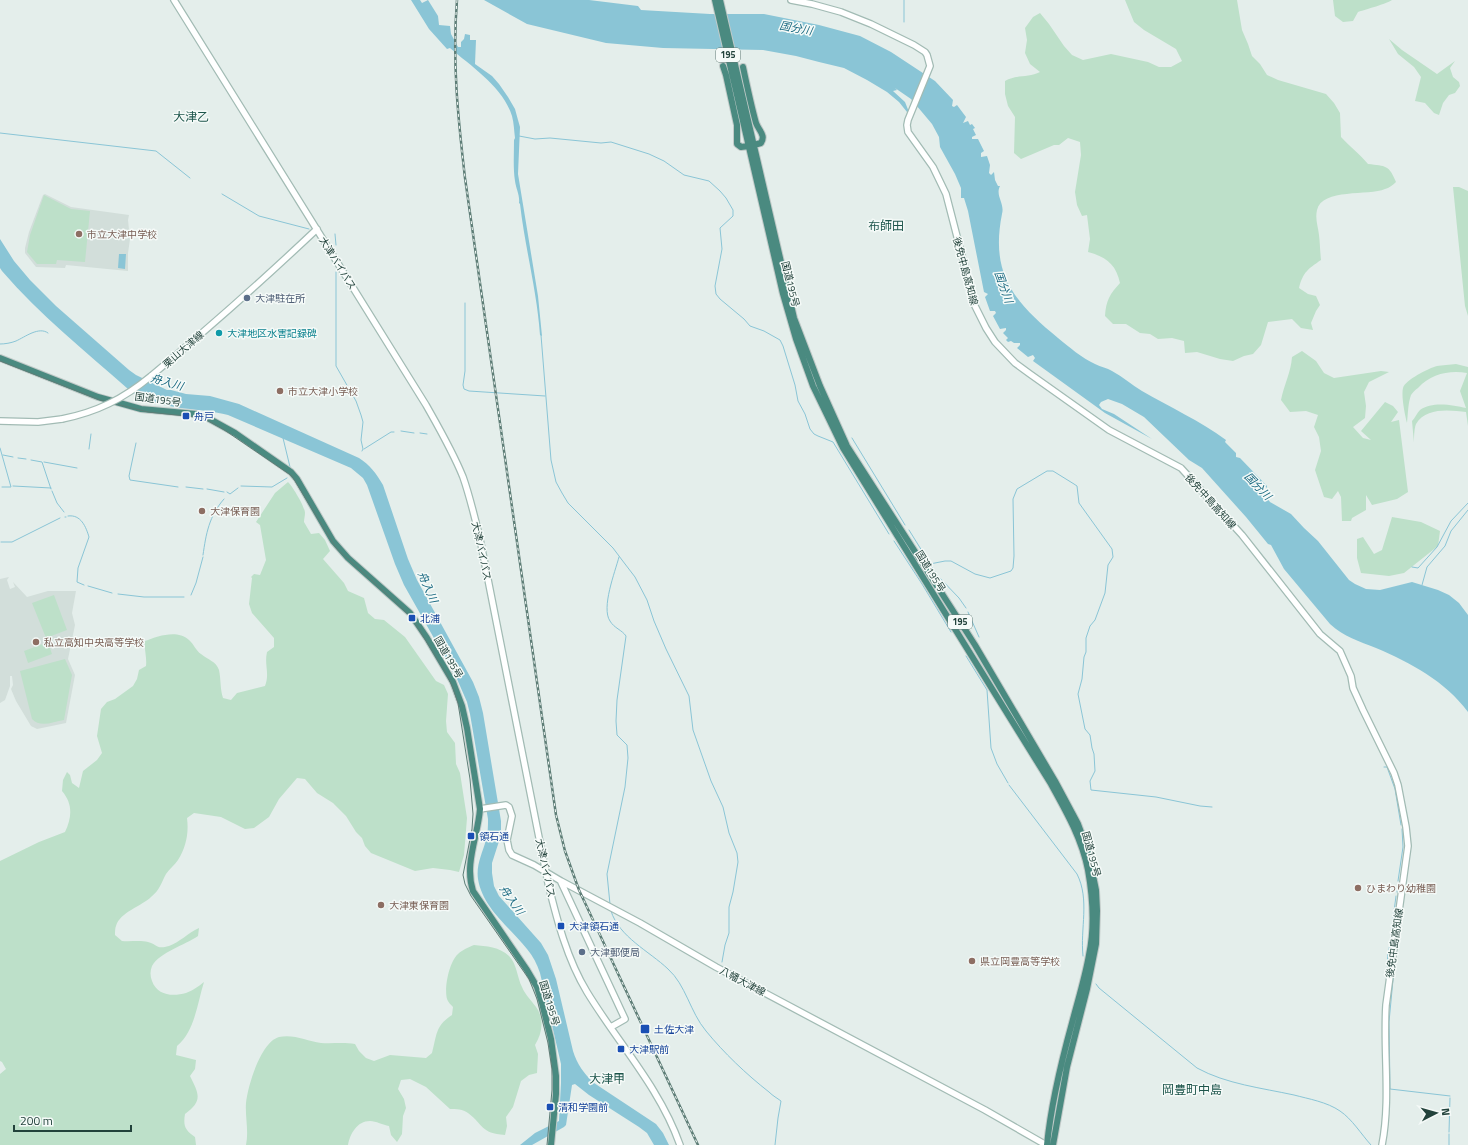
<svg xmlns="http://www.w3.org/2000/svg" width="1468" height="1145" viewBox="0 0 1468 1145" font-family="'Titillium Web','Noto Sans JP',sans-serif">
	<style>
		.built { fill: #d2deda }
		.green { fill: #bde0c9 }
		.water { fill: #8ac5d6 }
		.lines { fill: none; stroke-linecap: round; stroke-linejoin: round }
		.stream { stroke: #8ac5d6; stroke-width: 1 }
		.secondary-casing { stroke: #a2bbb4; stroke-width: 8 }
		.trunk-casing { stroke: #c1cac8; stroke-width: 8 }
		.secondary { stroke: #fff; stroke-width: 5.5 }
		.trunk { stroke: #4a8a80; stroke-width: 6 }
		.tram { stroke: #5d7d76; stroke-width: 1 }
		.rail-casing { stroke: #5d7d76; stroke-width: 2.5 }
		.rail { stroke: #f5faf8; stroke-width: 1; stroke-dasharray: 3; stroke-linecap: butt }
		.secondary-bridge-casing { stroke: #a2bbb4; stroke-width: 8; stroke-linecap: butt }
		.secondary-bridge { stroke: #fff; stroke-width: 5.5 }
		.education-dot { fill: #8d6e63; stroke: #f5faf8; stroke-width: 1.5 }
		.service-dot { fill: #5c6f8a; stroke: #f5faf8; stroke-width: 1.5 }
		.culture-dot { fill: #0f9aa8; stroke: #f5faf8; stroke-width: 1.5 }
		.transit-dot { fill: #1a4fb4; stroke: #f5faf8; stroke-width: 1.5 }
		.labels { text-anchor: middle; stroke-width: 3; stroke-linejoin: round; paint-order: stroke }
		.shield { fill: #f5faf8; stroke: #617974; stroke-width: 1 }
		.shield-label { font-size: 9px; font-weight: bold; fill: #22423b }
		.education-label { font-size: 10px; fill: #785e54; stroke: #f5faf8; text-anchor: start }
		.street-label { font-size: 10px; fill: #22423b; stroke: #f5faf8 }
		.service-label { font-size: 10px; fill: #4e5e75; stroke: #f5faf8; text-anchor: start }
		.culture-label { font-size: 10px; fill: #0d838f; stroke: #f5faf8; text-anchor: start }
		.transit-label { font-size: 10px; fill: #164399; stroke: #f5faf8; text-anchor: start }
		.water-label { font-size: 11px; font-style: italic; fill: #196981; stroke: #f5faf8 }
		.quarter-label { font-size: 12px; fill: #1d554b; stroke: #f5faf8 }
	</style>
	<rect width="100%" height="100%" fill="#e4eeeb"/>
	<!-- built -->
	<path class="built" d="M 45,194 L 71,207 L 129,215 L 128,220 L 130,239 L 128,253 L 128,271 L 66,265 L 65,268 L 36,267 L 25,253 L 25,248 L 29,232 L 43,195 Z
		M 9,577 L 7,580 L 10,589 L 15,587 L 13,582 L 27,597 L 48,591 L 76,591 L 72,613 L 75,625 L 68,659 L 75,675 L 66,723 L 37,729 L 31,726 L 16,701 L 11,689 L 13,685 L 12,676 L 10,676 L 10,686 L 5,700 L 0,703 L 0,579 Z"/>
	<!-- green -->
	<path class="green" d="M 1125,0 L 1237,0 L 1242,30 L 1248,44 L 1252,56 L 1260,64 L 1267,75 L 1278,80 L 1326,94 L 1334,103 L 1340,113 L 1341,137 C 1350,147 1360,154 1368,164 C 1386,166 1389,165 1396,182 C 1393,185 1389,188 1385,189 C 1369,196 1322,188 1317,210 C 1315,219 1318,226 1319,235 C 1320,243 1320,251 1321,260 C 1308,269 1303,272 1299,288 L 1308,294 L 1316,296 L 1320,305 L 1316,311 L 1311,323 L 1313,330 L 1301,328 L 1292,319 L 1268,322 L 1261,345 L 1253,354 L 1244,356 L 1233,361 L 1220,359 L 1197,352 L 1185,353 L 1184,341 L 1172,338 L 1158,339 L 1150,334 L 1140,333 L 1126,324 L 1113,324 L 1105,316 C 1106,300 1110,294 1120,283 C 1116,264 1106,257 1088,252 L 1090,239 L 1087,215 L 1082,216 L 1077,205 L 1075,192 L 1081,155 L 1080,142 L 1068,138 L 1059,145 L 1054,145 L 1021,159 L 1014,153 L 1015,117 L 1008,106 L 1005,94 L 1005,81 C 1018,74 1029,78 1040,72 L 1030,64 L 1025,53 L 1027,40 L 1025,28 L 1033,17 L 1040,13 L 1049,24 L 1064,46 L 1072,55 L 1083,60 L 1111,54 L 1148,62 L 1159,67 L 1171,67 L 1182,61 L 1176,49 L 1144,30 L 1134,22 Z
		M 1333,0 L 1392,0 C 1389,3 1364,10 1358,12 L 1353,21 L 1343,22 L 1335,16 Z
		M 1389,39 L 1402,50 L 1437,74 L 1455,61 L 1450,68 L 1453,77 L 1459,82 L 1460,86 L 1455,93 L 1449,95 L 1443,103 L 1439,115 L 1434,113 L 1425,103 L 1415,101 L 1421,77 L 1414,67 L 1398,54 Z
		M 1453,187 L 1459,187 L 1468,191 L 1468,316 L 1465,306 Z
		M 44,195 L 71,209 L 90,211 L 85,262 L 57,260 L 56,264 L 37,264 L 27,252 L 30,235 Z
		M 1302,351 L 1316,361 L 1324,373 L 1334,378 L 1381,371 L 1389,372 L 1369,382 L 1364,392 L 1366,406 L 1365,418 L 1353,427 L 1363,438 L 1371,440 L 1361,431 L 1385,402 L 1393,406 L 1398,412 L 1391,422 L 1399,420 L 1408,492 L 1397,499 L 1372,505 L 1366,495 L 1366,510 L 1352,518 L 1351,521 L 1342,521 L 1341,497 L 1338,491 L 1332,499 L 1324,497 L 1315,470 L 1321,451 L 1319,437 L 1314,427 L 1318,415 L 1306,411 L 1290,412 L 1281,400 C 1284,385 1291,372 1292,357 Z
		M 1456,364 L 1468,367 L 1468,426 L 1466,412 C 1450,410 1426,407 1416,424 C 1414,429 1414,438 1414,443 L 1412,421 C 1415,418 1417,413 1420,410 C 1432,401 1453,405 1466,408 L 1460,391 L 1467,373 C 1449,370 1431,374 1418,388 C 1415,390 1413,392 1411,395 C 1408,403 1408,414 1407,423 C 1405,415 1401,396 1403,388 C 1405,380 1429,368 1437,366 C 1442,365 1450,365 1456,364 Z
		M 288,482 C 293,487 305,507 305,513 C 305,516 304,519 304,522 L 311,534 L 319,533 L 325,540 L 330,551 L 323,559 L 344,583 L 348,591 L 364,598 L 368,613 L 375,619 L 384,620 L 405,637 L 436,681 L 444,685 L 448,694 L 446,721 L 447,732 L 455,743 L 456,764 L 460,773 L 467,818 L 464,855 L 459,872 L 450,870 L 433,868 L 415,871 L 371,853 L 365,846 L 362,838 L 356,832 L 346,816 L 333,803 L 317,793 L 305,779 L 297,778 L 279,799 L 269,817 L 254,828 L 245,829 L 221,817 L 194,813 L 187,818 C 189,833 186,847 178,860 C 175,865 169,869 166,874 C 161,883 160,890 151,897 C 142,906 120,912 116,926 C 115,928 115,932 115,935 L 122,941 C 130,942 140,940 148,942 C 157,944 156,950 169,946 C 180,942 188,933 199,928 L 198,936 C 185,945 160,952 152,966 C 150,971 150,976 152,981 C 157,995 172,997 186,993 C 192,991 199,986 204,982 C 197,1004 195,1031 177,1046 L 176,1055 L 196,1060 L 195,1069 L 190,1076 C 199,1094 203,1101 185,1114 C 183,1126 185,1130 195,1137 L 196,1145 L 0,1145 L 0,1074 L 6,1069 L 2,1062 L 0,1061 L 0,861 L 39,842 L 65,832 C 72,817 73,804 62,791 L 63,780 L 67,772 L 70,775 L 72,783 L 79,788 L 83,771 L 97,760 L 102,753 L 97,736 L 101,709 L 107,702 L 115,699 L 133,686 L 137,679 L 139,670 L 146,666 C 147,657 144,650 145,641 C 158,636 177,629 189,640 C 194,644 196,651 201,654 C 208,660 216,661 219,670 C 221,679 220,689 223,698 L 231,700 L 237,693 L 265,686 C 270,673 264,665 267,652 L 274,647 L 274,638 L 252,613 L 249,604 L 252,578 L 251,577 L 254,574 L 260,575 L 266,560 L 260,525 L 256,522 L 275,493 Z
		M 1392,517 L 1421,522 L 1440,531 L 1438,546 L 1404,573 L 1389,576 L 1361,573 L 1357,558 L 1357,539 L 1363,537 L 1374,554 L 1382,550 Z
		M 54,595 L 67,630 L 46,638 L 32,603 Z
		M 48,642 L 52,654 L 28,663 L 24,651 Z
		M 65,659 L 72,675 L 64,720 C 53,722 40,728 32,719 L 20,671 Z
		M 474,945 C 486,946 500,947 509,956 C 517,964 517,977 522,987 C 525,995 533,1002 538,1010 C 544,1021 542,1034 535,1045 L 538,1054 L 537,1073 L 529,1075 L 521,1081 L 513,1107 L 506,1117 L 507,1126 L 505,1135 C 480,1133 484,1125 468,1113 C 463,1109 456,1109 450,1109 L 426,1087 L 410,1079 L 401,1080 L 398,1089 L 404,1099 L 406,1108 L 403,1116 L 402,1134 L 397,1142 L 391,1135 L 389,1126 C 383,1125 376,1121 370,1121 C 357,1121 350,1134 348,1145 L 246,1145 C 249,1131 245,1117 246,1103 C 248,1085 261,1042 279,1037 C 294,1034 307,1041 321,1043 C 332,1044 343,1042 355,1044 L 359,1051 L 366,1058 L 374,1061 L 390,1055 L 426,1058 L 432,1053 C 437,1035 435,1026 452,1015 L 453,1007 C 451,1005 448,1002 447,999 C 444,988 449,962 458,954 C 462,950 469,947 474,945 Z"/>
	<!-- water -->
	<path class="water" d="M 411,0 L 420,0 L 422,3 L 428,0 L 438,16 L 439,25 L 450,26 L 451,34 L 458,47 L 461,47 L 461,42 L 464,39 L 465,34 L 470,35 L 470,40 L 476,40 L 475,64 L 492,76 L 499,84 L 508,97 L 515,109 L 518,120 L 520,127 L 518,174 L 538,296 L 542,336 L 540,335 C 537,291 525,248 520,204 L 519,203 C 520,195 516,189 515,181 C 513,168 514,154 514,140 L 515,138 C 514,131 514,123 512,116 C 503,87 472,67 450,48 L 447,49 L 429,29 Z
		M 484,0 L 589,0 L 638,6 L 641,10 L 710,14 L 764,14 L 819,25 L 860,36 L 891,52 L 935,81 L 953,100 L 952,106 L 954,107 L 957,105 L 966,117 L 963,123 L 968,121 L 970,125 L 972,124 L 975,128 L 973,129 L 976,135 L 972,137 L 972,139 L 978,139 L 984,151 L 981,153 L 981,157 L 987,156 L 990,165 L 989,173 L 991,175 L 994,172 L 995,180 L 998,186 L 1000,186 C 995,196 1005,203 1002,214 C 990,274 1014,302 1058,338 C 1069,347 1082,358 1095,364 C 1101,367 1107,368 1112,371 C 1123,377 1132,385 1142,391 C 1170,407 1200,421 1226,440 L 1225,442 L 1236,453 L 1236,457 L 1240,458 L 1267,486 L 1267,488 L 1249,472 L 1249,475 L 1259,490 L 1262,491 L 1270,502 L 1291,514 L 1304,528 L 1318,541 L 1349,580 L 1355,584 L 1366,589 L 1380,590 L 1412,582 L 1438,590 L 1449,595 L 1459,603 L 1468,615 L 1468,712 C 1445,681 1411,663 1376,648 C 1359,641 1344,637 1330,624 L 1284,569 L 1271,545 L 1268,544 L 1246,517 L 1202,468 L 1189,460 L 1144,417 L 1122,404 L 1108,399 L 1101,402 L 1099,405 L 1102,409 L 1114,414 L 1152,439 L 1105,413 L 1033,361 L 1035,358 L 1033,355 L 1028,357 L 1017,348 L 1020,345 L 1020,343 L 1014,343 L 1011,341 L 1008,342 L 1006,340 L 1008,338 L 1003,333 L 1006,330 L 1006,328 L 1000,329 L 993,316 L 996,313 L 995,311 L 990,311 L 985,297 L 988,294 L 984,292 L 968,211 L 964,198 L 961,198 L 961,188 L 955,174 L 940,147 L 939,137 L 932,124 L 911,99 L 895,88 L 897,90 L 893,91 L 905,102 L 909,112 L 907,112 L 899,102 L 887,92 L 867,80 L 844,68 L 819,62 L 796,56 L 763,50 L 663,48 L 606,43 L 527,24 Z
		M 0,239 L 14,261 L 30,280 L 56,306 L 129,370 L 136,375 L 167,390 L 171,390 L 186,394 L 210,396 L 239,404 L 359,458 C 370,465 376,473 383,485 L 408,559 L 417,580 L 473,682 L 479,697 L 483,713 L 501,821 L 501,835 L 492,863 L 492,873 L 494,886 L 499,896 L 541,943 L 548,955 L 556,979 L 573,1051 C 577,1064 584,1074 594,1083 L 656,1124 L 663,1133 L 669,1145 L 654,1145 L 647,1133 L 639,1127 L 589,1095 L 575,1084 L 572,1085 L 566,1125 L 564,1127 L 532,1145 L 520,1145 L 535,1133 L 559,1121 L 561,1083 L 561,1064 L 540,973 C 537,964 533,956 527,949 C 510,927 483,909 478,879 C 476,865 482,854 486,840 C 488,833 488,826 488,819 L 470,714 L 467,702 L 457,679 L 404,585 L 395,564 L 367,485 L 363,478 L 351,468 L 228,415 C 200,408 169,410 142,398 C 137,396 132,392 128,389 C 85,351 40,315 2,271 L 0,268 Z
		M 119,254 L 126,254 L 125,269 L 118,268 Z"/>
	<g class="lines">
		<!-- stream -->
		<path class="stream" d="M 904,22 L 904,0
			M 0,133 L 156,151 L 190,178
			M 519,136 L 535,139 L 550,138 L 601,143 L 611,142 L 649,154 L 664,161 L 684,175 L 709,181 L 720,191 L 726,198 L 733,210 L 733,216 L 720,228 L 722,249 L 715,286 L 716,294 L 720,299 L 744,319 L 750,326 L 764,331 L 780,340 L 783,346 L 795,385 L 798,401 L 805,414 L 810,429 L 814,434 L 818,436 L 833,442 L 889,534
			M 222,194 L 259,216 L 309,229
			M 335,234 L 336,245
			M 336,272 L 336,366 L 356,401 L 361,415 L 363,422 L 361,440 L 363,449 L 362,451
			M 465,303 L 465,371 L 463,385 L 464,389 L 469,391 L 545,396
			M 541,335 L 551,460 L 556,482 L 562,493 L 568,503 L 613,548 L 622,560 L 635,577 L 647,600 L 654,621 L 666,649 L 689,696 L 693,730 L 711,781 L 723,807 L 729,833 L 737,853 L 738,862 L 733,892 L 729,907 L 729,933 L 725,945 L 722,962
			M 0,344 C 5,344 11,343 16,341 C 25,337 39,326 48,333
			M 401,431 L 414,433
			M 420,433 L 427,434
			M 283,438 L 290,467 L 292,469
			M 852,438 L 905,525
			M 136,443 L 129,476 L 130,480 L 178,487
			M 0,448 L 11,487 L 2,487
			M 89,449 L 91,434
			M 364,449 L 391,432 L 394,432
			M 3,455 L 13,457
			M 18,458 L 26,459
			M 31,460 L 42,462 L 51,489
			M 44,462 L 77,468
			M 13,486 L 51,488
			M 241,486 L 272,487 L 287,478
			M 186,487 L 203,489
			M 207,489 L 224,492
			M 52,491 L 57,503 L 64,512
			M 227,492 L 230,494 L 238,488
			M 68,516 C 81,514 86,527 89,537 L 78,568 L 77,582 L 84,585
			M 65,517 L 66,517
			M 909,530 L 937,575 L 959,598 L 966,608
			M 894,541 L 922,584 L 951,632
			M 1,542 L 12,542 L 60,518
			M 203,555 C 206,534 209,516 224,499
			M 930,564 L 945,561 L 951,561 L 975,574 L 990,578 L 1011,571 L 1013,568 L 1014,556 L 1013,499 L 1017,489 L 1047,471 L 1053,471 L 1074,484 L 1077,486 L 1079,503 L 1112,549 L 1113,557 L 1108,565 L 1105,593 L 1095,620 L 1090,626 L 1086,638 L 1086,652 L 1084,657 L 1082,679 L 1078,694 L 1085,729 L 1090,735 L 1092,748 L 1094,754 L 1095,771 L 1090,781 L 1091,790 L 1156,797 L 1200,806 L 1212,807
			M 1412,567 L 1418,568 L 1437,547 L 1451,521 L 1468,503
			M 1422,585 L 1427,567 L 1445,546 L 1451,531 L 1468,510
			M 88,586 L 112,593
			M 118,594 L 144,597 L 184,597
			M 191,595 L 196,583 L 203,557
			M 968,612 L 979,637
			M 966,656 L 987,690 L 991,748 L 997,764 L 1008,783
			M 1384,767 L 1387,767 L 1395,789 L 1401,825
			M 1009,785 L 1077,874 C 1090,900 1080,928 1083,956
			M 1398,881 L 1403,847 L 1402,829
			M 1397,892 L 1398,885
			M 610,904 L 607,874 L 625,787 L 628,758 L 627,745 L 617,735 L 616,721 L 617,700 L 626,636 C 622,630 614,628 610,621 C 601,608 615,572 619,557
			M 611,911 C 619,937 649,951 668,969 C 686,985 690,1012 706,1031 C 724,1053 746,1074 769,1092 C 773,1096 777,1098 781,1101 L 778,1118 L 775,1145
			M 1389,950 L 1396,896
			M 1387,966 L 1388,953
			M 1394,969 L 1389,1022 L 1390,1089 L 1450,1096
			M 1096,984 L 1099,988 L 1197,1068 C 1226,1084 1262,1088 1294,1095 C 1309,1099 1327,1102 1340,1111 C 1352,1119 1361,1134 1371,1145
			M 1449,1132 L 1450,1098
			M 1449,1145 L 1449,1134"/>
		<defs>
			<path id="secondary" d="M 174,0 L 426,405 C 439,428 453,452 463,477 C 470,497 475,518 480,539 L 548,883 C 557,920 567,959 587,992 C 618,1043 660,1088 680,1145
				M 791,0 L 812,4 L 841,12 L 871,24 L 914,45 L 925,52 L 927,55 L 930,66 L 908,120 L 907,125 L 908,132 L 933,167 L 946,194 L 975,306 L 986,328 L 995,342 L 1015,363 L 1030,374 L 1109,430 L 1181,468 L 1242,535 L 1320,634 L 1340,651 L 1351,676 L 1353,688 L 1363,710 L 1394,773 L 1398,785 L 1406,827 L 1408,846 L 1386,1005 C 1383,1051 1391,1099 1382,1145
				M 151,376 C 208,329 263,280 317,229
				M 0,421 L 38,422 L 62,419
				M 480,809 L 506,805 L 509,807 L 512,816 L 507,840 L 509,850 L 512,855 L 534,865 L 561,881 L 640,923 L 716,967 L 985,1110 L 1046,1145
				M 561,882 L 625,1019 L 611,1027"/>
			<path id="trunk" d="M 715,0 L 783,294 L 796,339 L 813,386 L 843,448 L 1051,784 C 1066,811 1082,839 1088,870 C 1093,898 1095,927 1089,955 C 1085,978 1078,1000 1072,1023 C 1061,1063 1051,1104 1047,1145
				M 720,0 L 794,318 L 820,386 L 847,446 L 975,645 L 1055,781 L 1078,824 L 1088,851 L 1096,890 L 1097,911 L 1096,944 L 1087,989 L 1067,1067 L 1053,1145
				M 723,66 L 726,75 L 737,125 L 737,144 L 741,147 L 749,146
				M 743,67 C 747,86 751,105 756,123 C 759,131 766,135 761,143 L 754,145
				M 0,358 L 98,397 L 116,402 L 141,409 L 196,414 L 206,417 L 235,433 L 291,472 L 297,479 L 333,541 L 348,558 L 410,613 L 427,638 L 453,682 L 462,706 L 467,728 L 480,809 C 478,836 464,864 473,891 L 527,970 L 537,987 L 542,1003 L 551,1039 L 556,1076 L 556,1094 L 551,1145"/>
		</defs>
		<!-- secondary casing -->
		<use href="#secondary" class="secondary-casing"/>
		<!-- trunk casing -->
		<use href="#trunk" class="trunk-casing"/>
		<!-- secondary -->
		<use href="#secondary" class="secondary"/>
		<!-- trunk -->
		<use href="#trunk" class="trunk"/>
		<!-- tram -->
		<path class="tram" d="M 0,361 L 100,400 L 148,412 L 195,417 L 207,420 L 223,429 L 292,476 L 336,548 L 405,611 L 415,623 L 446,673 L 453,688 L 458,703 L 470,779 L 473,814 L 472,829 L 463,875 L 465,884 L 471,896 L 529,979 L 537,999 L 548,1043 L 552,1069 L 552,1090 L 547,1145"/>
		<defs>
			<path id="rail" d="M 457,0 C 452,60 458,118 465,178 L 556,815 L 565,851 L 579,890 L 698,1145"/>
		</defs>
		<!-- rail casing -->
		<use href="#rail" class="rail-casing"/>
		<!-- rail -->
		<use href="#rail" class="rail"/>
		<defs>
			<path id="secondary-bridge" d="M 62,419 C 97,412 123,399 151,376"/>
		</defs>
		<!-- secondary-bridge casing -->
		<use href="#secondary-bridge" class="secondary-bridge-casing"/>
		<!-- secondary-bridge -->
		<use href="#secondary-bridge" class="secondary-bridge"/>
	</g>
	<!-- markers -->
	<g class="education-dot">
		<circle cx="79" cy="234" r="4"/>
		<circle cx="280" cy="391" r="4"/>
		<circle cx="202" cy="511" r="4"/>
		<circle cx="36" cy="642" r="4"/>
		<circle cx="1358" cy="888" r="4"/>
		<circle cx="381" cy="905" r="4"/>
		<circle cx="972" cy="961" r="4"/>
	</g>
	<g class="service-dot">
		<circle cx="247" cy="298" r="4"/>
		<circle cx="582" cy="952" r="4"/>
	</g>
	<circle class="culture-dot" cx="219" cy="333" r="4"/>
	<g class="transit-dot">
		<rect x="182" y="412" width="8" height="8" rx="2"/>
		<rect x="408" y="614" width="8" height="8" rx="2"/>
		<rect x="467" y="832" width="8" height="8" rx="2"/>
		<rect x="557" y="922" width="8" height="8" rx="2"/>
		<rect x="640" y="1024" width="10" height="10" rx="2"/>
		<rect x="617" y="1045" width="8" height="8" rx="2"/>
		<rect x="546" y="1103" width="8" height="8" rx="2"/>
	</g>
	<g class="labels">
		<!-- shield labels -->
		<g class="shield">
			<rect x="716" y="48" width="24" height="14" rx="3"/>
			<rect x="948" y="615" width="24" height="14" rx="3"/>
		</g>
		<g class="shield-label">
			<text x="728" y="58">195</text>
			<text x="960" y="625">195</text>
		</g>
		<!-- education labels -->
		<g class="education-label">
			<text x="87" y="238">市立大津中学校</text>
			<text x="288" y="395">市立大津小学校</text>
			<text x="210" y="515">大津保育園</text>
			<text x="44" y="646">私立高知中央高等学校</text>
			<text x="1366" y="892">ひまわり幼稚園</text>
			<text x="389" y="909">大津東保育園</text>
			<text x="980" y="965">県立岡豊高等学校</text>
		</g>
		<!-- street labels -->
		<g class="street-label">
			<text transform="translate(338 263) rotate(58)" y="4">大津バイパス</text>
			<text transform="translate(966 271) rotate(75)" y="4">後免中島高知線</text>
			<text transform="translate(791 284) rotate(76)" y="4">国道195号</text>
			<text transform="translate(183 349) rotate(-41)" y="4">栗山大津線</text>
			<text transform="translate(158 399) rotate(8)" y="4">国道195号</text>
			<text transform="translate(1211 501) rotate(48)" y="4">後免中島高知線</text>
			<text transform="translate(482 551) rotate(78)" y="4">大津バイパス</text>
			<text transform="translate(931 571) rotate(58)" y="4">国道195号</text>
			<text transform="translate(449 657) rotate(60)" y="4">国道195号</text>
			<text transform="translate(1092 854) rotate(75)" y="4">国道195号</text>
			<text transform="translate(546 868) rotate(78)" y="4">大津バイパス</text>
			<text transform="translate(1394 943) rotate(-82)" y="4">後免中島高知線</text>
			<text transform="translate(743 981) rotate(28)" y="4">八幡大津線</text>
			<text transform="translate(550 1003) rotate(73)" y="4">国道195号</text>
		</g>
		<!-- service labels -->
		<g class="service-label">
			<text x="255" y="302">大津駐在所</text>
			<text x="590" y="956">大津郵便局</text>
		</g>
		<!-- culture labels -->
		<g class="culture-label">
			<text x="227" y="337">大津地区水害記録碑</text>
		</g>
		<!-- transit labels -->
		<g class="transit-label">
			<text x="194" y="420">舟戸</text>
			<text x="420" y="622">北浦</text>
			<text x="479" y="840">領石通</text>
			<text x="569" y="930">大津領石通</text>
			<text x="654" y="1033">土佐大津</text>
			<text x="629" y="1053">大津駅前</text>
			<text x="558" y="1111">清和学園前</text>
		</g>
		<!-- water labels -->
		<g class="water-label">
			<text transform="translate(796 28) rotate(10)" y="4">国分川</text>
			<text transform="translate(1004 287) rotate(70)" y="4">国分川</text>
			<text transform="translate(167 382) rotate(16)" y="4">舟入川</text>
			<text transform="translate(1258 486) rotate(46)" y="4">国分川</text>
			<text transform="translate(428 587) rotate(66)" y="4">舟入川</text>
			<text transform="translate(512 900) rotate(55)" y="4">舟入川</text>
		</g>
		<!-- quarter labels -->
		<g class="quarter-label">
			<text x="191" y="121">大津乙</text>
			<text x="886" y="230">布師田</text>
			<text x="607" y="1083">大津甲</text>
			<text x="1192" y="1094">岡豊町中島</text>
		</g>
	</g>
	<!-- north arrow -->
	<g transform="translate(1436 1113) rotate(84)" stroke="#f5faf8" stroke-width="3" paint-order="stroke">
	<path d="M0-3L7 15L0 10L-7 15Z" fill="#22423b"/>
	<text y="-6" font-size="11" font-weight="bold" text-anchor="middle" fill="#22423b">N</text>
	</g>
	<!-- scale -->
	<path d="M14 1125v6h117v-6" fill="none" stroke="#22423b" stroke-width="2"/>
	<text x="20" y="1125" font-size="12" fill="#22423b" stroke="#f5faf8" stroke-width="3" paint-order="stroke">200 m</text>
</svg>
